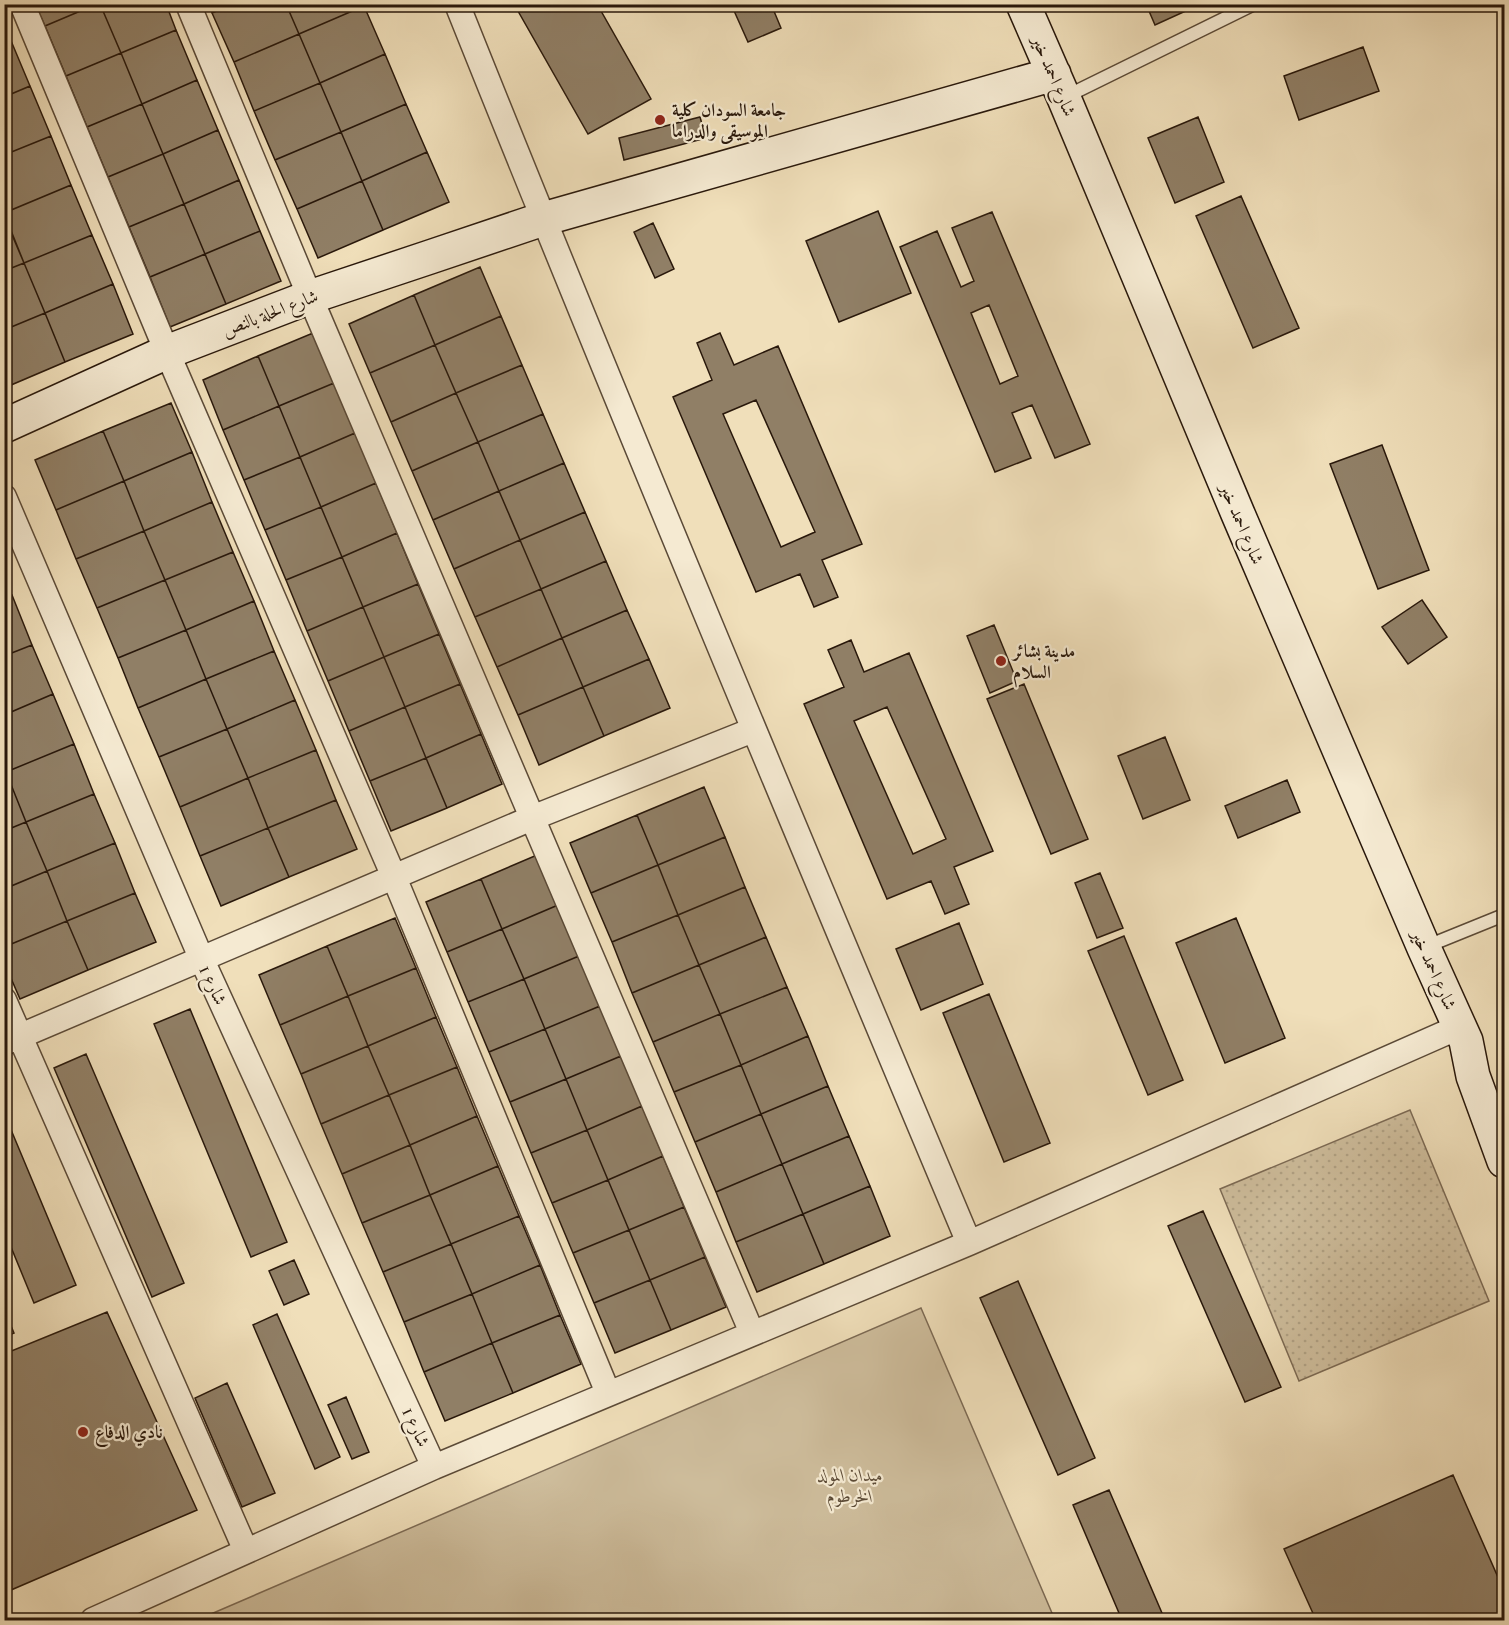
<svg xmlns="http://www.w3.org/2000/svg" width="1509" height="1625" viewBox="0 0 1509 1625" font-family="'IM FELL French Canon',Amiri,serif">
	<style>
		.grass { fill: url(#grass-dots); stroke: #7c6a54; stroke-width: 1.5 }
		.park { fill: #cebd9c; stroke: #7c6a54; stroke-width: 1.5 }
		.building { fill: #907f66; stroke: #29180b; stroke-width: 1.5; fill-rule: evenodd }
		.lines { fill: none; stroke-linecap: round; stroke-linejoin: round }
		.lane-casing { stroke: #5b4a37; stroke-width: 15 }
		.street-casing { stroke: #5b4a37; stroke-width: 27 }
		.secondary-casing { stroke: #29180b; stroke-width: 36 }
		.lane { stroke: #f5ead2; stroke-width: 12 }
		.street { stroke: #f5ead2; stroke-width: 24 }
		.secondary { stroke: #f5ead2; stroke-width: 33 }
		.poi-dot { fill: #8f2418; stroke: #f5ead2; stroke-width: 2 }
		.labels { text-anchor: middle; stroke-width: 4.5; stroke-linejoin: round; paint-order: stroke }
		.street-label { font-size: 18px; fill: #29180b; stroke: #f5ead2 }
		.poi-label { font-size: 18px; font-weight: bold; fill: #29180b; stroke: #f5ead2; text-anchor: start }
		.park-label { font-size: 18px; font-style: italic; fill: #5b4a36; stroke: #f5ead2 }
	</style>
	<defs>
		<pattern id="grass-dots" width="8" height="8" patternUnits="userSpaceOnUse" patternTransform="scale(1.5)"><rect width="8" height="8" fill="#cebd9c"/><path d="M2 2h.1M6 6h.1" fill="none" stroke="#b1a285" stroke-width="1.8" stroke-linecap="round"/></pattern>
	</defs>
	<rect width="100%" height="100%" fill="#f0dfba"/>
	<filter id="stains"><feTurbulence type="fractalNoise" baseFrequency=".00333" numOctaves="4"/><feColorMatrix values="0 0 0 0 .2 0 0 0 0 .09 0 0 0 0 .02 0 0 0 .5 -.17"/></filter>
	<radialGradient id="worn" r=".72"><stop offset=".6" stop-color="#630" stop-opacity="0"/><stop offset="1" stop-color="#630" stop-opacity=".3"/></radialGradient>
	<!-- grass -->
	<path class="grass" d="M 1410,1110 L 1489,1301 L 1299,1381 L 1220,1189 Z"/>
	<!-- park -->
	<path class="park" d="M 921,1308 L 1055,1620 L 197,1620 Z"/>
	<!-- building -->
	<path class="building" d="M 35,4 L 97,4 L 45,26 Z
		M 97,4 L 100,4 L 121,53 L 66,76 L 45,26 Z
		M 100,4 L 166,4 L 176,30 L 121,53 Z
		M 209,4 L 233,4 L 212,13 Z
		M 233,4 L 286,4 L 299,34 L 234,62 L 212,13 Z
		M 286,4 L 363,4 L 364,6 L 299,34 Z
		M 514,4 L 597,4 L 651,99 L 588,134 Z
		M 731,4 L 771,4 L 781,28 L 748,42 Z
		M 1146,4 L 1201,4 L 1155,25 Z
		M 364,6 L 385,54 L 320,83 L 299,34 Z
		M 176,30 L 197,80 L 142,104 L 121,53 Z
		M 299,34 L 320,83 L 254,111 L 234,62 Z
		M 9,36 L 30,86 L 4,97 L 4,38 Z
		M 1363,47 L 1379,91 L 1299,120 L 1284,76 Z
		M 121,53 L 142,104 L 87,127 L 66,76 Z
		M 385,54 L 406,104 L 341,132 L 320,83 Z
		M 197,80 L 218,130 L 163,154 L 142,104 Z
		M 320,83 L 341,132 L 275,160 L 254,111 Z
		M 30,86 L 51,136 L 4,155 L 4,97 Z
		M 142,104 L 163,154 L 108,177 L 87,127 Z
		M 406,104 L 427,152 L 362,181 L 341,132 Z
		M 700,117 L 706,138 L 624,160 L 619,138 Z
		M 1198,117 L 1224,182 L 1175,203 L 1148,138 Z
		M 218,130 L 239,180 L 184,204 L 163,154 Z
		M 341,132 L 362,181 L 297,209 L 275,160 Z
		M 51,136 L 71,185 L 4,213 L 4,155 Z
		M 427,152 L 449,202 L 383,230 L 362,181 Z
		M 163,154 L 184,204 L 129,227 L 108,177 Z
		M 239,180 L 260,231 L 205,254 L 184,204 Z
		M 362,181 L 383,230 L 318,258 L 297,209 Z
		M 71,185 L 92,235 L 24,263 L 4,213 Z
		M 1241,196 L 1299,328 L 1253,348 L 1196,216 Z
		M 184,204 L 205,254 L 150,277 L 129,227 Z
		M 878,211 L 911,293 L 839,322 L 806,241 Z
		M 992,212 L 1090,444 L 1055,458 L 1032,405 L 1012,413 L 1031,458 L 995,472 L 900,247 L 937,231 L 961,287 L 974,281 L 952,228 ZM 989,305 L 1018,376 L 1000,384 L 971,313 Z
		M 4,216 L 24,263 L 4,271 Z
		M 653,223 L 674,269 L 655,278 L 634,232 Z
		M 260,231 L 281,281 L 226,304 L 205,254 Z
		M 92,235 L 113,284 L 45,313 L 24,263 Z
		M 205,254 L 226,304 L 170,327 L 150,277 Z
		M 24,263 L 45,313 L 4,330 L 4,271 Z
		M 480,267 L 501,316 L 435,345 L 414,295 Z
		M 113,284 L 133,334 L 65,362 L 45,313 Z
		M 414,295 L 435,345 L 370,373 L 349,324 Z
		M 45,313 L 65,362 L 4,388 L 4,330 Z
		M 501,316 L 522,365 L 456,393 L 435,345 Z
		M 313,333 L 334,383 L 279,406 L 258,356 Z
		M 720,333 L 734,365 L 778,346 L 862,544 L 822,560 L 838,597 L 814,607 L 800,574 L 756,592 L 673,397 L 712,380 L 697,343 ZM 756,400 L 815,532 L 781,547 L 723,414 Z
		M 435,345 L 456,393 L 391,422 L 370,373 Z
		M 258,356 L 279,406 L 223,430 L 203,380 Z
		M 522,365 L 543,414 L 478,442 L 456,393 Z
		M 334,383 L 355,433 L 300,457 L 279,406 Z
		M 456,393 L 478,442 L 412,471 L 391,422 Z
		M 171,403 L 192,452 L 124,481 L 103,431 Z
		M 279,406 L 300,457 L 244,480 L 223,430 Z
		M 543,414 L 564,463 L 499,491 L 478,442 Z
		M 103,431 L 124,481 L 56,510 L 35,460 Z
		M 355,433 L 376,483 L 321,507 L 300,457 Z
		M 478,442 L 499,491 L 433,520 L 412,471 Z
		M 1382,445 L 1429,570 L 1378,589 L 1330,464 Z
		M 192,452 L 212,502 L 144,531 L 124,481 Z
		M 300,457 L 321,507 L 265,530 L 244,480 Z
		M 564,463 L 585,512 L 520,540 L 499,491 Z
		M 124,481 L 144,531 L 76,559 L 56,510 Z
		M 376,483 L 397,533 L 342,557 L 321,507 Z
		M 499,491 L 520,540 L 454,569 L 433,520 Z
		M 212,502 L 233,552 L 165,580 L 144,531 Z
		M 321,507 L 342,557 L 286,580 L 265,530 Z
		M 585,512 L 606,561 L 541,589 L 520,540 Z
		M 144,531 L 165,580 L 97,608 L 76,559 Z
		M 397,533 L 418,584 L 363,607 L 342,557 Z
		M 520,540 L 541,589 L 475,617 L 454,569 Z
		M 233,552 L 254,601 L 186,630 L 165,580 Z
		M 342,557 L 363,607 L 307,631 L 286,580 Z
		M 606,561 L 627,610 L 562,638 L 541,589 Z
		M 165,580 L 186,630 L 118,658 L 97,608 Z
		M 418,584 L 439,634 L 384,657 L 363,607 Z
		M 541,589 L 562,638 L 497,667 L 475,617 Z
		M 12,595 L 32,645 L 4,656 L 4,598 Z
		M 1422,600 L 1447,637 L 1408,664 L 1382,627 Z
		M 254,601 L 274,651 L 206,679 L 186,630 Z
		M 363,607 L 384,657 L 328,681 L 307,631 Z
		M 627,610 L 649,659 L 583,687 L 562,638 Z
		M 994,625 L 1017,681 L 990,693 L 967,636 Z
		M 186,630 L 206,679 L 138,708 L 118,658 Z
		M 439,634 L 460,684 L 405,707 L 384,657 Z
		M 562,638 L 583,687 L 518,715 L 497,667 Z
		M 851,640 L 864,672 L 909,653 L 993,851 L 954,867 L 969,904 L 945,914 L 931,881 L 887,899 L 804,704 L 844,687 L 828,650 ZM 887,707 L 946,839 L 913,854 L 854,721 Z
		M 32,645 L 53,694 L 4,715 L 4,656 Z
		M 274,651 L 295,700 L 227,729 L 206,679 Z
		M 384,657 L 405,707 L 349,731 L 328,681 Z
		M 649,659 L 670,708 L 604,736 L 583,687 Z
		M 206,679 L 227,729 L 159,757 L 138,708 Z
		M 460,684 L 481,734 L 426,758 L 405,707 Z
		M 1024,684 L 1088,839 L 1051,854 L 987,699 Z
		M 583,687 L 604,736 L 539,765 L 518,715 Z
		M 53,694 L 74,744 L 6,772 L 4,769 L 4,715 Z
		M 295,700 L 316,750 L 248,778 L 227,729 Z
		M 405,707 L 426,758 L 370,781 L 349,731 Z
		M 227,729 L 248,778 L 180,807 L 159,757 Z
		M 481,734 L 502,784 L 447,808 L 426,758 Z
		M 1165,737 L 1190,800 L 1143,819 L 1118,756 Z
		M 74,744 L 94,794 L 26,822 L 6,772 Z
		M 316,750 L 336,800 L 268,828 L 248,778 Z
		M 426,758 L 447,808 L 391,831 L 370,781 Z
		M 6,772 L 26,822 L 4,831 L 4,773 Z
		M 248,778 L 268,828 L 200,856 L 180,807 Z
		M 1287,780 L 1300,812 L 1238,838 L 1225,806 Z
		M 704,787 L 725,837 L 658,865 L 637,815 Z
		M 94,794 L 115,843 L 47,871 L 26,822 Z
		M 336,800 L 357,849 L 289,877 L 268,828 Z
		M 637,815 L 658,865 L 591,893 L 570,843 Z
		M 26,822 L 47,871 L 4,889 L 4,831 Z
		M 268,828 L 289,877 L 221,906 L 200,856 Z
		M 725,837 L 745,887 L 678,915 L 658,865 Z
		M 115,843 L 135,893 L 67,921 L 47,871 Z
		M 537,855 L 558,905 L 502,929 L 481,879 Z
		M 658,865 L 678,915 L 612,942 L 591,893 Z
		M 47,871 L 67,921 L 4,947 L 4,889 Z
		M 1100,873 L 1123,928 L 1097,938 L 1075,883 Z
		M 481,879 L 502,929 L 447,952 L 426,902 Z
		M 745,887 L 766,937 L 699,965 L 678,915 Z
		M 135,893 L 156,942 L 88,970 L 67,921 Z
		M 558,905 L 579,956 L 524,979 L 502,929 Z
		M 678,915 L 699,965 L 632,993 L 612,942 Z
		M 395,918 L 416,968 L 348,996 L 327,946 Z
		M 1236,918 L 1285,1038 L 1225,1063 L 1176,943 Z
		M 67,921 L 88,970 L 20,999 L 4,962 L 4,947 Z
		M 959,923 L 983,984 L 921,1010 L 896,949 Z
		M 502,929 L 524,979 L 468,1002 L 447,952 Z
		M 1124,936 L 1183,1080 L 1148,1095 L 1088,951 Z
		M 766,937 L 787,987 L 720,1014 L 699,965 Z
		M 327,946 L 348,996 L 280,1025 L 259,975 Z
		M 579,956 L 600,1006 L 545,1029 L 524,979 Z
		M 699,965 L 720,1014 L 653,1042 L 632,993 Z
		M 416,968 L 436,1017 L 368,1046 L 348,996 Z
		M 524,979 L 545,1029 L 489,1052 L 468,1002 Z
		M 787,987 L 808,1036 L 741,1065 L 720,1014 Z
		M 989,994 L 1050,1143 L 1004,1162 L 943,1013 Z
		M 348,996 L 368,1046 L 301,1074 L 280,1025 Z
		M 600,1006 L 621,1056 L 566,1079 L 545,1029 Z
		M 190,1009 L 287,1242 L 251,1257 L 154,1024 Z
		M 720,1014 L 741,1065 L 674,1092 L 653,1042 Z
		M 436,1017 L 457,1067 L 389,1095 L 368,1046 Z
		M 545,1029 L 566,1079 L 510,1102 L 489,1052 Z
		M 808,1036 L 828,1086 L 761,1114 L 741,1065 Z
		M 368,1046 L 389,1095 L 321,1124 L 301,1074 Z
		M 86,1054 L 184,1283 L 152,1297 L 54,1068 Z
		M 621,1056 L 642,1106 L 587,1130 L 566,1079 Z
		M 741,1065 L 761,1114 L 695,1142 L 674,1092 Z
		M 457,1067 L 477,1116 L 410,1145 L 389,1095 Z
		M 566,1079 L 587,1130 L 531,1153 L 510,1102 Z
		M 828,1086 L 849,1136 L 782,1164 L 761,1114 Z
		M 389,1095 L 410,1145 L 342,1174 L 321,1124 Z
		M 642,1106 L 663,1156 L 608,1180 L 587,1130 Z
		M 4,1113 L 76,1285 L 34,1303 L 4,1230 Z
		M 761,1114 L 782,1164 L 716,1192 L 695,1142 Z
		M 477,1116 L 498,1166 L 430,1195 L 410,1145 Z
		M 587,1130 L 608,1180 L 552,1203 L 531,1153 Z
		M 849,1136 L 870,1186 L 803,1214 L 782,1164 Z
		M 410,1145 L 430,1195 L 362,1223 L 342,1174 Z
		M 663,1156 L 684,1207 L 629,1230 L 608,1180 Z
		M 782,1164 L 803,1214 L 736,1242 L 716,1192 Z
		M 498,1166 L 519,1216 L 451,1244 L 430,1195 Z
		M 608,1180 L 629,1230 L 573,1253 L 552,1203 Z
		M 870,1186 L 890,1236 L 824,1264 L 803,1214 Z
		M 430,1195 L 451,1244 L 383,1272 L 362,1223 Z
		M 684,1207 L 705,1257 L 650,1280 L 629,1230 Z
		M 1203,1211 L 1281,1387 L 1245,1402 L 1168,1226 Z
		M 803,1214 L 824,1264 L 757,1292 L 736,1242 Z
		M 519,1216 L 540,1265 L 472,1294 L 451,1244 Z
		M 629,1230 L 650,1280 L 594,1303 L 573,1253 Z
		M 451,1244 L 472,1294 L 404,1322 L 383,1272 Z
		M 705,1257 L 726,1307 L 671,1330 L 650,1280 Z
		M 294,1260 L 309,1294 L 284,1305 L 269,1271 Z
		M 540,1265 L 560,1315 L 492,1343 L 472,1294 Z
		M 650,1280 L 671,1330 L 615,1353 L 594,1303 Z
		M 1018,1281 L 1095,1458 L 1058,1475 L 980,1298 Z
		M 472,1294 L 492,1343 L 424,1372 L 404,1322 Z
		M 4,1309 L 14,1333 L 4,1337 Z
		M 107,1312 L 197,1510 L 4,1593 L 4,1354 Z
		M 277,1314 L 340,1457 L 315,1469 L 253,1325 Z
		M 560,1315 L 581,1364 L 513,1393 L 492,1343 Z
		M 492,1343 L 513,1393 L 445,1421 L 424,1372 Z
		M 227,1383 L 275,1493 L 242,1507 L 195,1398 Z
		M 346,1397 L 369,1452 L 352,1459 L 328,1405 Z
		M 1453,1475 L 1504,1591 L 1504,1620 L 1316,1620 L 1284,1549 Z
		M 1109,1490 L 1165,1620 L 1122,1620 L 1073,1505 Z"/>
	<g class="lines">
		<defs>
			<path id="lane" d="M 1065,97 L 1254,4
				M 1425,947 L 1504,915"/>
			<path id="street" d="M 22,4 L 167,352 L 394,877 L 608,1393
				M 188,4 L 310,297 L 752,1333
				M 457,4 C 623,419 796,831 969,1243
				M 4,497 L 202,960 L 434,1467
				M 4,1000 L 246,1551
				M 4,1043 L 532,818 L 753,730
				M 93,1620 L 434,1467 L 969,1243 L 1459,1027"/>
			<path id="secondary" d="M 1023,4 L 1064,98 L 1238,514 L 1424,948 L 1466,1041 L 1473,1076 L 1504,1161
				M 4,426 L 167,352 L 310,297 L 430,257 L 543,219 L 1054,74"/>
		</defs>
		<!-- lane casing -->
		<use href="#lane" class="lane-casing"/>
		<!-- street casing -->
		<use href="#street" class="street-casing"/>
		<!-- secondary casing -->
		<use href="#secondary" class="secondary-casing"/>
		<!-- lane -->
		<use href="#lane" class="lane"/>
		<!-- street -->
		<use href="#street" class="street"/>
		<!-- secondary -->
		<use href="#secondary" class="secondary"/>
	</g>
	<!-- markers -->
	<g class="poi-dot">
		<circle cx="660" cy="120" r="6"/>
		<circle cx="1001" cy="661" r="6"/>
		<circle cx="83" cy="1432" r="6"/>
	</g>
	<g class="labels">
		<!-- street labels -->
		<g class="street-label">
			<text transform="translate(1054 76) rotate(67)" y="6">شارع احمد خير</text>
			<text transform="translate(270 313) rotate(-21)" y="6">شارع الحلة بالنص</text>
			<text transform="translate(1242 524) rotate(67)" y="6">شارع احمد خير</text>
			<text transform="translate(1434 970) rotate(66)" y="6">شارع احمد خير</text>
			<text transform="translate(213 985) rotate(65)" y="6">شارع 1</text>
			<text transform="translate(416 1427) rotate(65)" y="6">شارع 1</text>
		</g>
		<!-- poi labels -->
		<g class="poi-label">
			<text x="672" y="116">جامعة السودان كلية<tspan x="672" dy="21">الموسيقى والدراما</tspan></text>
			<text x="1013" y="657">مدينة بشائر<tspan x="1013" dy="21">السلام</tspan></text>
			<text x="95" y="1438">نادي الدفاع</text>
		</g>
		<!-- park labels -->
		<g class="park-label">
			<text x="850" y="1481">ميدان المولد<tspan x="850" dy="21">الخرطوم</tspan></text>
		</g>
	</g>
	<!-- margin -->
	<rect width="1509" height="1625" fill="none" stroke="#f0dfba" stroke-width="24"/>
	<rect x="6" y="6" width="1497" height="1613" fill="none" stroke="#29180b" stroke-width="3"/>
	<rect x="12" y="12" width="1485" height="1601" fill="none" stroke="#29180b" stroke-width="1.5"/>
	<rect width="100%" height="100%" filter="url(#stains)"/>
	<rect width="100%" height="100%" fill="url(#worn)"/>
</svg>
